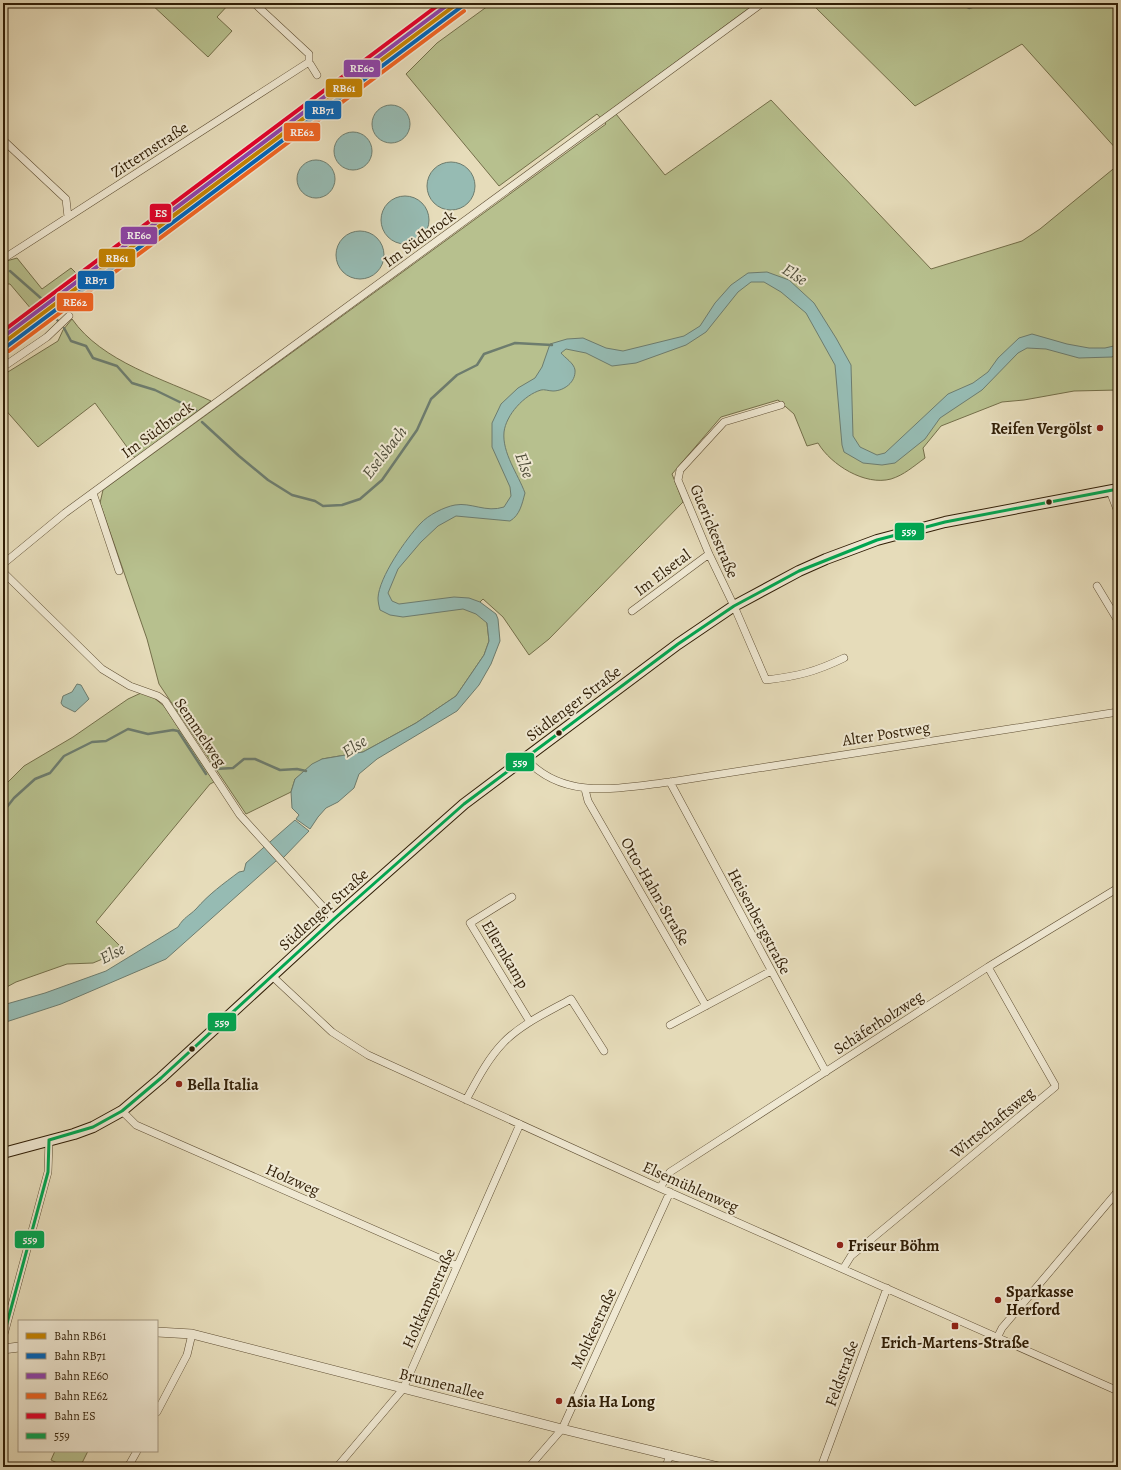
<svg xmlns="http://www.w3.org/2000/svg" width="1121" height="1470" viewBox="0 0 1121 1470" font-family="Alegreya,serif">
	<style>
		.green { fill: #b7c08e; stroke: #746f4a }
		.water { fill: #96bbb3; stroke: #6d7c6e }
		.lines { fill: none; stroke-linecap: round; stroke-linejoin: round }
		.stream { stroke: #6d7c6e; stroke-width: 2.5 }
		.minor-casing { stroke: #5e4e33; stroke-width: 8 }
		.tertiary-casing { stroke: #5e4e33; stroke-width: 10 }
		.secondary-casing { stroke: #301e06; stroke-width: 12 }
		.minor { stroke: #efe8d2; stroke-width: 7 }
		.tertiary { stroke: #efe8d2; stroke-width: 9 }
		.secondary { stroke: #efe8d2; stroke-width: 10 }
		.bus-1-casing { stroke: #efe8d2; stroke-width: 6 }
		.bus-1 { stroke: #00a651; stroke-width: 3 }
		.rail-1-casing { stroke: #efe8d2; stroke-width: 7 }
		.rail-2-casing { stroke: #efe8d2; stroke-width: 7 }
		.rail-3-casing { stroke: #efe8d2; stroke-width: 7 }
		.rail-4-casing { stroke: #efe8d2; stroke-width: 7 }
		.rail-5-casing { stroke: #efe8d2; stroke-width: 7 }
		.rail-1 { stroke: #c58402; stroke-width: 4 }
		.rail-2 { stroke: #0065bd; stroke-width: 4 }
		.rail-3 { stroke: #8e44ad; stroke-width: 4 }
		.rail-4 { stroke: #f26522; stroke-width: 4 }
		.rail-5 { stroke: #e4002b; stroke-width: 4 }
		.poi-dot { fill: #8f2418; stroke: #efe8d2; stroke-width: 1.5 }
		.bus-dot { fill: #301e06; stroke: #efe8d2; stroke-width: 1.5 }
		.labels { text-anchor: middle; stroke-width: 4; stroke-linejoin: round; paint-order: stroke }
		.street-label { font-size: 16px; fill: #301e06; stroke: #efe8d2 }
		.poi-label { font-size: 16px; font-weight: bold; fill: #301e06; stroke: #efe8d2; text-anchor: start }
		.water-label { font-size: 17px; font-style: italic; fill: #4f4d3a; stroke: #efe8d2 }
		.line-badge { stroke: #efe8d2; stroke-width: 1.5 }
		.badge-label { font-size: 11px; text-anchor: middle; font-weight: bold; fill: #fff }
	</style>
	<rect width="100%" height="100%" fill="#e6dcba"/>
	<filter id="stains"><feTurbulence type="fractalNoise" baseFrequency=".005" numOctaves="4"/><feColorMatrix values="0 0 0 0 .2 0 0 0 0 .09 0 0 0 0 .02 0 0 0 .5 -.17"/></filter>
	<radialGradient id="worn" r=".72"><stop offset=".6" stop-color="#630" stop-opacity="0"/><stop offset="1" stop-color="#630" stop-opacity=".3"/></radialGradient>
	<!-- green -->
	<path class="green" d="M 150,3 L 230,3 L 217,17 L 232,31 L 208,57 Z
		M 492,3 L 756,3 L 612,109 L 665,175 L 771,100 L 931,269 L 1022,241 L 1040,229 L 1118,165 L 1118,390 L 1074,391 L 1024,400 L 1002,402 L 941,426 L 923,448 L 925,458 C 914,466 904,475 891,479 C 865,486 831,465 818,443 L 807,446 L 794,414 L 778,400 L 721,417 L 672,474 L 683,502 L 549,639 L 529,655 L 503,617 L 483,599 L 480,602 L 487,623 L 489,641 L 484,655 L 456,696 L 416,723 L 363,752 L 322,759 L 295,779 L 291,792 L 246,814 L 159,684 L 147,639 L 100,503 L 103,490 L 606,124 L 597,114 L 499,186 L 406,74 L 437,43 Z
		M 811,3 L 1118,3 L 1118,151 L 1022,44 L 915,106 Z
		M 17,258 L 42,289 L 71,268 L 77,274 L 32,310 L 10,284 L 3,284 L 3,262 Z
		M 72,319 C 102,362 164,379 211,401 L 135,458 L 95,403 L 38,447 L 3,407 L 3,375 L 58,341 L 63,330 Z
		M 141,693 L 153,697 L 164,706 L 214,782 L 210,784 L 96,922 L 124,950 L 93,963 L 67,964 L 16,982 L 3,989 L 3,787 L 24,766 L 73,737 L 128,699 Z
		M 55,1451 L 88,1451 L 80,1467 L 65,1467 L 51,1460 Z"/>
	<!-- water -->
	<path class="water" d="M372 124a19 19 0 1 1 38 0a19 19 0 1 1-38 0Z
		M334 151a19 19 0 1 1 38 0a19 19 0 1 1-38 0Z
		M297 179a19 19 0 1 1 38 0a19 19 0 1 1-38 0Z
		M427 186a24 24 0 1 1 48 0a24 24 0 1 1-48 0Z
		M381 220a24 24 0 1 1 48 0a24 24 0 1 1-48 0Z
		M336 255a24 24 0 1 1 48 0a24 24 0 1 1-48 0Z
		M 767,272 L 789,280 L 814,303 L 836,338 L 851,365 L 853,436 L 860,447 L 877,455 L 885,453 L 948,394 L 973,383 L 988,372 L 998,358 L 1019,338 L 1032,334 L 1067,344 L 1089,348 L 1105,348 L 1118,345 L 1118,353 L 1112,357 L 1079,358 L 1046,349 L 1027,348 L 1018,353 L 982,390 L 940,418 L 925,439 L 895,463 L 882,465 L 863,463 L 844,452 L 842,445 L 835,365 L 806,313 L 781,292 L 764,282 L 751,282 L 738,292 L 706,332 L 686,345 L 636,363 L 612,366 L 586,353 L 566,349 L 561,353 C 565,358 574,363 575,370 C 576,382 564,391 553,391 C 549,391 544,389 541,390 C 524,395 506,415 504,432 C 502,453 518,474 525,493 C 522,504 520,515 510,521 L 456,516 L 438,526 L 421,542 L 398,569 L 388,593 L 392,601 L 399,604 L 454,597 L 469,598 L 480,602 L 496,614 L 498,619 L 500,641 L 491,664 L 479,685 L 457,711 L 377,759 L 359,774 L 354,788 L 338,802 L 326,808 L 318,817 L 310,829 L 296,819 L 299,815 L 292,808 L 291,792 L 295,779 L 312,764 L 322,759 L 363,752 L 416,723 L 456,696 L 484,655 L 489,641 L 487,623 L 476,614 L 463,609 L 403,617 L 390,615 L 380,610 C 379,606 378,602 378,598 C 379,577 406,539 420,524 C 428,515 444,507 455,505 C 471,502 486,513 504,507 L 511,496 L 510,487 L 492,447 L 492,423 L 501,404 L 518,388 L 535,378 L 542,367 L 550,344 L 567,339 L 583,338 L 606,348 L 623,351 L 684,336 L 700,326 L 715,303 L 731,285 L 748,273 Z
		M 77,684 L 81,685 L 89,699 L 75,712 L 63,706 L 61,703 L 63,696 L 72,692 Z
		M 295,820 L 309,831 L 283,858 L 276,861 L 166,959 L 61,1004 L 3,1023 L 3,1005 L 45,993 L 106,971 L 178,927 C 184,917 189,916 196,909 C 209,894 223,884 239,872 L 244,871 L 246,863 Z"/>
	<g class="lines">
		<!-- stream -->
		<path class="stream" d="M 959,3 L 969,8 L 983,3
			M 10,271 L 43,300
			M 52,314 L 59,322
			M 64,328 L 71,341 L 86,346 L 93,358 L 117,366 L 132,383 L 155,390 L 196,410
			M 202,422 L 239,456 L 268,480 L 292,495 L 315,501 L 323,506 L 342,505 L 360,499 L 382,480 L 417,430 L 431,399 L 457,375 L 477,365 L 484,354 L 515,343 L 552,345
			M 215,769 L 233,768 L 244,759 L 255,759 L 280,770 L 297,769 L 306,771
			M 3,812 L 14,798 L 35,779 L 50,773 L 64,756 L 92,742 L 106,741 L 128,729 L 148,734 L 173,730 L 178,731 L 206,774"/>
		<defs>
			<path id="minor" d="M 254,3 L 309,54 L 309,62 L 317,75
				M 3,140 L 66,199 L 68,217
				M 3,259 L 309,62
				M 3,367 L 47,337 L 69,316
				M 781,405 L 724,422 L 680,470 L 678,480 L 709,554 L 734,606 L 766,680 C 798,676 815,672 844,658
				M 1110,491 L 1118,512
				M 93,493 L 119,571
				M 3,564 L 65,513 L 761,4
				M 3,572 L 102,669 L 130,686 L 158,696 L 165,701 L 240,815 L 334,919
				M 1097,586 L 1118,621
				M 632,611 L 709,554
				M 525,758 C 563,801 619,788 670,782 L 1118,712
				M 670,782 L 826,1072
				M 585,789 L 588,801 L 706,1006
				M 512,897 L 470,923 L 530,1022
				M 272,976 L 332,1032 L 368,1055 L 660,1188 L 1118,1391
				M 670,1025 L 771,971
				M 466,1100 C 477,1080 487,1060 503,1043 C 521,1024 548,1012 571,999 L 604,1051
				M 122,1111 L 136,1125 L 457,1266
				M 660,1188 L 670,1172 L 988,967 L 1118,888
				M 843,1269 L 851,1256 L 1055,1087 L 1055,1085 L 988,967
				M 3,1338 L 48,1172 L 49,1140
				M 997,1338 L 1002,1328 L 1118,1191
				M 157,1412 L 187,1355 L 192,1334
				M 128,1467 L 137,1451
				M 337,1467 L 403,1389 L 520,1124
				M 529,1467 L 562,1429 L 670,1192
				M 666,1467 L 670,1454
				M 821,1467 L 887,1288"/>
			<path id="tertiary" d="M 157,1332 L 192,1334 L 562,1429 L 719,1467
				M 3,1349 L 19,1347"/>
			<path id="secondary" d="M 3,1153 L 74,1134 L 93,1127 L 122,1111 L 161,1078 L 334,919 L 464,804 L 678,644 L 734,606 L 799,571 L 826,559 L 877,540 L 945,522 L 1118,489"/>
		</defs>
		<!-- minor casing -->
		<use href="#minor" class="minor-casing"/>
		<!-- tertiary casing -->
		<use href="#tertiary" class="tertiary-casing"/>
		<!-- secondary casing -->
		<use href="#secondary" class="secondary-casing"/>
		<!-- minor -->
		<use href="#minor" class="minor"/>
		<!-- tertiary -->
		<use href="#tertiary" class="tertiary"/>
		<!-- secondary -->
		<use href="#secondary" class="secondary"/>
		<defs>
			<path id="bus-1" d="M 49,1140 L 93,1127 L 122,1111 L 161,1078 L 334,919 L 464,804 L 678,644 L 734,606 L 799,571 L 877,540 L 945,522 L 1118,489
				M 3,1338 L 48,1172 L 49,1140"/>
		</defs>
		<!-- bus-1 casing -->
		<use href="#bus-1" class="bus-1-casing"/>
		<!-- bus-1 -->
		<use href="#bus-1" class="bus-1"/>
		<defs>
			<path id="rail-1" d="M 3,343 L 458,3"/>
			<path id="rail-2" d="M 6,347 L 461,7"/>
			<path id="rail-3" d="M 3,337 L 450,3"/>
			<path id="rail-4" d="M 9,351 L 464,11"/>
			<path id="rail-5" d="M 3,331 L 441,3"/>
		</defs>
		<!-- rail-1 casing -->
		<use href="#rail-1" class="rail-1-casing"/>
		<!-- rail-2 casing -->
		<use href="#rail-2" class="rail-2-casing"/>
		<!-- rail-3 casing -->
		<use href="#rail-3" class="rail-3-casing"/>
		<!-- rail-4 casing -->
		<use href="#rail-4" class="rail-4-casing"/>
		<!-- rail-5 casing -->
		<use href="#rail-5" class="rail-5-casing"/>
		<!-- rail-1 -->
		<use href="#rail-1" class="rail-1"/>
		<!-- rail-2 -->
		<use href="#rail-2" class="rail-2"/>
		<!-- rail-3 -->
		<use href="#rail-3" class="rail-3"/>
		<!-- rail-4 -->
		<use href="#rail-4" class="rail-4"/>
		<!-- rail-5 -->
		<use href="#rail-5" class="rail-5"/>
	</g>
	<!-- markers -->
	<g class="poi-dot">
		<circle cx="1100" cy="428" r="4"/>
		<circle cx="179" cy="1084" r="4"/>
		<circle cx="840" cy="1245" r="4"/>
		<circle cx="998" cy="1300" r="4"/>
		<rect x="951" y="1322" width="8" height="8" rx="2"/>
		<circle cx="559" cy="1401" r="4"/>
	</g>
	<g class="bus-dot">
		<circle cx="1049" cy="502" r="3.5"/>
		<circle cx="559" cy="733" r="3.5"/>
		<circle cx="192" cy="1049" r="3.5"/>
	</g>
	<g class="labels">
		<!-- street labels -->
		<g class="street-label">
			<text transform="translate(149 149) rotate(-33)" y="6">Zitternstraße</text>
			<text transform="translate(419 238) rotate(-36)" y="6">Im Südbrock</text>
			<text transform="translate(157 429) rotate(-36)" y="6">Im Südbrock</text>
			<text transform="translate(715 531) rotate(67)" y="6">Guerickestraße</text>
			<text transform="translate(662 572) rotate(-37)" y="6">Im Elsetal</text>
			<text transform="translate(573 703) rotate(-37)" y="6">Südlenger Straße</text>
			<text transform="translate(201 732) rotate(56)" y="6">Semmelweg</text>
			<text transform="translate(886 733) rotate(-9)" y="6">Alter Postweg</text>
			<text transform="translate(656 891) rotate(60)" y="6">Otto-Hahn-Straße</text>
			<text transform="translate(323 909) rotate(-42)" y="6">Südlenger Straße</text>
			<text transform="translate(760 921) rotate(62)" y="6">Heisenbergstraße</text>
			<text transform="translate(506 954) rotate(59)" y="6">Ellernkamp</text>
			<text transform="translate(878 1022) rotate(-33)" y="6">Schäferholzweg</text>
			<text transform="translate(992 1122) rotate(-39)" y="6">Wirtschaftsweg</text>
			<text transform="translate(293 1179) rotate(24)" y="6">Holzweg</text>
			<text transform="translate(691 1186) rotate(24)" y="6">Elsemühlenweg</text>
			<text transform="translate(428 1298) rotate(-66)" y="6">Holtkampstraße</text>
			<text transform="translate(593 1328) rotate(-65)" y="6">Moltkestraße</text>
			<text transform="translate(841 1373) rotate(-70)" y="6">Feldstraße</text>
			<text transform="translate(442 1383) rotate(14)" y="6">Brunnenallee</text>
		</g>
		<!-- poi labels -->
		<g class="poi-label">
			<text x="1092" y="434" text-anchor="end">Reifen Vergölst</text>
			<text x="187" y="1090">Bella Italia</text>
			<text x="848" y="1251">Friseur Böhm</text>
			<text x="1006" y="1297">Sparkasse<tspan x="1006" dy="18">Herford</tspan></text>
			<text x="955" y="1348" text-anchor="middle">Erich-Martens-Straße</text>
			<text x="567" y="1407">Asia Ha Long</text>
		</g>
		<!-- water labels -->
		<g class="water-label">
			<text transform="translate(795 274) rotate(32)" y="6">Else</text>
			<text transform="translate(384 452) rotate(-52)" y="6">Eselsbach</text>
			<text transform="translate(525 465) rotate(70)" y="6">Else</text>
			<text transform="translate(354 746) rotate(-33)" y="6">Else</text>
			<text transform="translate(112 953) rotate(-27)" y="6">Else</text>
		</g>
	</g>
	<g class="line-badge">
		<rect x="343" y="59" width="38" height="19" rx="4" fill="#8e44ad"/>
		<rect x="325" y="78" width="38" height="20" rx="4" fill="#c58402"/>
		<rect x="304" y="100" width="38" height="20" rx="4" fill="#0065bd"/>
		<rect x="283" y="122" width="38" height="20" rx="4" fill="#f26522"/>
		<rect x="149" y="203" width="23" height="20" rx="4" fill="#e4002b"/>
		<rect x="120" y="226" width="38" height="19" rx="4" fill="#8e44ad"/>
		<rect x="98" y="248" width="38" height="20" rx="4" fill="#c58402"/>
		<rect x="77" y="270" width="38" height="20" rx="4" fill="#0065bd"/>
		<rect x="56" y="292" width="38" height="20" rx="4" fill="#f26522"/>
		<rect x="894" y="522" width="31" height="19" rx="4" fill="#00a651"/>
		<rect x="505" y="752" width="30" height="20" rx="4" fill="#00a651"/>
		<rect x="207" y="1012" width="30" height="20" rx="4" fill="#00a651"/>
		<rect x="14" y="1230" width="31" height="19" rx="4" fill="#00a651"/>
	</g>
	<g class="badge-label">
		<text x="362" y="72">RE60</text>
		<text x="344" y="92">RB61</text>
		<text x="323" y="114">RB71</text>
		<text x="302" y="136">RE62</text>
		<text x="161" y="217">ES</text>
		<text x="139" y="239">RE60</text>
		<text x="117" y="262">RB61</text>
		<text x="96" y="284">RB71</text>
		<text x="75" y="306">RE62</text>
		<text x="909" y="535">559</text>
		<text x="520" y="766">559</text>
		<text x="222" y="1026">559</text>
		<text x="30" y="1243">559</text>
	</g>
	<!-- margin -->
	<rect width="1121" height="1470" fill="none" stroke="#e6dcba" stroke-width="16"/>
	<rect x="4" y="4" width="1113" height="1462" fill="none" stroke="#301e06" stroke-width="2"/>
	<rect x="8" y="8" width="1105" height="1454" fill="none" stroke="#301e06"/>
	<!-- legend -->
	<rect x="18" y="1320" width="140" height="132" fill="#efe8d2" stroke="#a39780"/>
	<rect x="26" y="1333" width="20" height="6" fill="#c58402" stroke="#a39780"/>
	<text x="54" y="1340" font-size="12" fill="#301e06">Bahn RB61</text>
	<rect x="26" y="1353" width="20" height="6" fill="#0065bd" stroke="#a39780"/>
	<text x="54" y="1360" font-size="12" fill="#301e06">Bahn RB71</text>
	<rect x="26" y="1373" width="20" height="6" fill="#8e44ad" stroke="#a39780"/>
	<text x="54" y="1380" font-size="12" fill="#301e06">Bahn RE60</text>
	<rect x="26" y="1393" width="20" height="6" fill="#f26522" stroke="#a39780"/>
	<text x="54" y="1400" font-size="12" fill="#301e06">Bahn RE62</text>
	<rect x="26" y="1413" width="20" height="6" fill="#e4002b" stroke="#a39780"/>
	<text x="54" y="1420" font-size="12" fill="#301e06">Bahn ES</text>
	<rect x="26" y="1433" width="20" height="6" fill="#00a651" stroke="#a39780"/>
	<text x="54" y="1440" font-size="12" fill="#301e06">559</text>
	<rect width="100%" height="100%" filter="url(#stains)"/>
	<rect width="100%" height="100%" fill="url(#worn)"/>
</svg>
